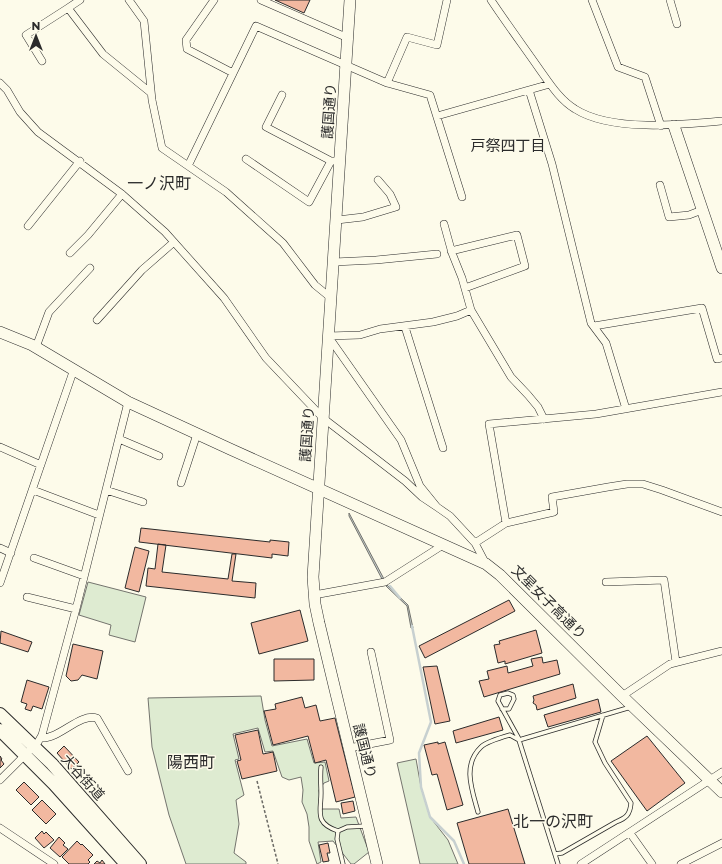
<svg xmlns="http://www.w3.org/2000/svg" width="722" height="864" viewBox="0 0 722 864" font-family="Montserrat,'Noto Sans JP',sans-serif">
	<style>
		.green { fill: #deebd1; stroke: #74746e }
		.water { fill: #c7d0d0; stroke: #74746e }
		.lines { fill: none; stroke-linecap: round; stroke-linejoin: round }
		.stream { stroke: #c7d0d0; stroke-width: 2.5 }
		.building { fill: #f2b8a0; stroke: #2b2b2b }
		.lane-casing { stroke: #2b2b2b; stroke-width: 5 }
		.street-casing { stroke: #2b2b2b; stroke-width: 8 }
		.secondary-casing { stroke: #2b2b2b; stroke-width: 12 }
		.primary-casing { stroke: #2b2b2b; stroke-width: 14 }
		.path { stroke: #6a6964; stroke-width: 1.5; stroke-dasharray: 3 2; stroke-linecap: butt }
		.lane { stroke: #fdfbea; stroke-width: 3.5 }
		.street { stroke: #fdfbea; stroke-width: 7 }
		.secondary { stroke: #fdfbea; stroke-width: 11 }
		.primary { stroke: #fdfbea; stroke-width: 12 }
		.labels { text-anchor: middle; stroke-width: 3; stroke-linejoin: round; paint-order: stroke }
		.street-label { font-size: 14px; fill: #2b2b2b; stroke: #fdfbea }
		.neighbourhood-label { font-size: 15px; fill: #2b2b2b; stroke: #fdfbea }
		.quarter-label { font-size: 16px; fill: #2b2b2b; stroke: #fdfbea }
	</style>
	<rect width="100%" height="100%" fill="#fdfbea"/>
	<!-- green -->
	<path class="green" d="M 88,582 L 146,597 L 135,642 L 109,635 L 111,625 L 79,615 Z
		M 261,696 L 265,720 L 272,746 L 307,739 L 314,763 L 325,762 L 329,781 L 324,783 L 319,790 L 321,809 L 339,809 L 341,818 L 356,817 L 369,852 L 354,864 L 351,864 L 333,841 L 318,842 L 321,862 L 317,864 L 309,841 L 309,827 L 307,814 L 302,802 L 303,790 L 301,777 L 289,780 L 282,777 L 273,751 L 265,752 L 258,728 L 233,734 L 239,759 L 235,760 L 244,795 L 236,800 L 239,824 L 234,853 L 246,862 L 246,864 L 186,864 L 169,815 L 152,747 L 148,698 Z
		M 416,759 L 421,787 L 430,817 L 448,840 L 458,864 L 420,864 L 397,763 Z"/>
	<!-- water -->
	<path class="water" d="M 349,513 L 384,579 L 382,579 L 349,516 Z
		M 387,585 L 408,605 L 413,628 L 411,628 L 407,606 L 386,586 Z"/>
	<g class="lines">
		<!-- stream -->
		<path class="stream" d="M 390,586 L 400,598
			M 412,626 L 431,722 L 419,753 L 421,787 L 430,817 L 454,841 L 464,864"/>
	</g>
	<!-- building -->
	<path class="building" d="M 275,0 L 310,0 L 304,13 Z
		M 141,528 L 270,542 L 270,540 L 289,542 L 288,556 L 272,554 L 272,558 L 139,542 Z
		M 158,544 L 166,545 L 162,572 L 228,579 L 232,554 L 236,554 L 232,581 L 256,583 L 255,598 L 146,586 L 148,568 L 155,569 Z
		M 135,547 L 149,551 L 139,592 L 125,588 Z
		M 509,600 L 515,611 L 425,658 L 419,646 Z
		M 300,610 L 308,641 L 259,654 L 251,623 Z
		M 536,630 L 542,653 L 505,664 L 505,661 L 498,663 L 494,645 L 500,644 L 499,641 Z
		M 1,631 L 32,642 L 28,652 L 0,643 Z
		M 73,644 L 103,651 L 97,679 L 82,675 L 78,680 L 71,681 L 66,676 Z
		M 542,657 L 543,663 L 557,660 L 560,674 L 484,697 L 479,681 L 489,679 L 487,671 L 507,666 L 508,673 L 533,666 L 531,659 Z
		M 274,659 L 314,659 L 314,680 L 274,681 Z
		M 437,666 L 450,721 L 435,724 L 423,667 Z
		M 27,680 L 49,687 L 42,709 L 33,706 L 31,711 L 25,709 L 27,704 L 21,702 Z
		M 573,684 L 576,698 L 537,710 L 536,705 L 533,703 L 534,700 L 533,696 Z
		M 302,697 L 305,708 L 316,705 L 320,721 L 335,718 L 355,797 L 336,802 L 326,760 L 315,763 L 308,736 L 273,745 L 264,711 L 276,709 L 275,704 Z
		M 598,699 L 601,712 L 548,727 L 544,715 Z
		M 499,717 L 503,730 L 456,743 L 453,731 Z
		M 258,730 L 263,754 L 273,752 L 277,771 L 242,779 L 237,761 L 241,760 L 235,735 Z
		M 647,736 L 685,783 L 647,811 L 611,761 Z
		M 438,742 L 438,744 L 445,742 L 463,805 L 447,810 L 437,774 L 432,775 L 424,745 Z
		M 64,746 L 79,762 L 71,769 L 57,753 Z
		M 0,756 L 2,759 L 1,760 L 4,764 L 0,768 Z
		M 24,782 L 39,797 L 31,805 L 16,790 Z
		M 42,800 L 56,814 L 46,824 L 32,810 Z
		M 353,801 L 355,811 L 343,814 L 341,803 Z
		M 508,809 L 525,864 L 469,864 L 457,823 Z
		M 42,831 L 44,834 L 46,832 L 54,840 L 44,848 L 35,838 Z
		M 59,837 L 65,843 L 63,845 L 68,849 L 60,857 L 50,848 Z
		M 77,841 L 81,845 L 82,844 L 93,855 L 88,860 L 90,862 L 88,864 L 69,864 L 62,857 Z
		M 328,843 L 330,853 L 327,853 L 329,861 L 323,862 L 319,845 Z
		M 102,860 L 105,864 L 94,864 L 97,861 L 100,863 Z"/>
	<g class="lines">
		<defs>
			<path id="lane" d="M 502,709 L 509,709 L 514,699 L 513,695 L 508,693 L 500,695 L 498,701 L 518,737 L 558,864
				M 321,767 C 320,777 321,783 321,793 C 321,812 314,823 338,831
				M 478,812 C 472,790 462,765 481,747 C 486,742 503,737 510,735 L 519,740 L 631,707
				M 555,854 L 562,853 L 616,822 C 626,818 630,815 631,803 L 605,763 L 595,742 L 603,715
				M 343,864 L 337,839 L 338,831 L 347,827 L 366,826"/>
			<path id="street" d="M 80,0 L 68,8 L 103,54 L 151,93
				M 129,0 L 144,21 L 152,100 L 162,148 L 226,192 L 283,243 L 315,285 L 331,298
				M 214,0 L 186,40 L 187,49 L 233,73
				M 261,0 L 348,38
				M 491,0 C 507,24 524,47 540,70 C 550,84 560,100 575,109 C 611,132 681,125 722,121
				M 592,0 L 618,67 L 645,77 L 661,126
				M 670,0 L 677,24
				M 42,61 L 26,35 L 68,8
				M 0,83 L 7,90 L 20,112 L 38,132 L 122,194 L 165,232 L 224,298 L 266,358 L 323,418 L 405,481 L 422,497 L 437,507
				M 387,83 L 407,37 L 437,45 L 447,0
				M 529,90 L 552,164 L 591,323 L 606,343 L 626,409
				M 282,95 L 266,127 L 331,161
				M 437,116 L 550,84
				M 246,159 L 309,202 L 331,161 L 340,161
				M 188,166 L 256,26 L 387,83 L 430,95 L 462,197
				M 660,185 L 669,217 L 689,215 L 702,210
				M 337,220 L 363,217 L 396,207 L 390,194 L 378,180
				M 444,224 L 452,253 L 462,278 L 471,310 L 511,377 L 528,395 L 538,407 L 544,419
				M 28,226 L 80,161
				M 451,251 L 517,235 L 525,266 L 465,288
				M 70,253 L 88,235 L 122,194
				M 334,262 L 376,260 L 437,254
				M 97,320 L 142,270 L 174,242
				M 594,326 L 702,308 L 717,359 L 722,358
				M 405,327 L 443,448
				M 328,336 L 401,440 L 420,486 L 437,507 L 450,516 L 475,543 L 486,564
				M 328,336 L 360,335 L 380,329 L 433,322 L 457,316 L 471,310
				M 36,347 L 49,312 L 90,268
				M 119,439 L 159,456
				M 0,447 L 41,465
				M 181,483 L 197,434
				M 33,490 L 99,515
				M 106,490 L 143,502
				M 506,523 L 554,512 L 552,497 L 608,487 L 627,484 L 643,484 L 662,490 L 722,512
				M 475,543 L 506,523 L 489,424 L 596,414 L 722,392
				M 0,548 L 11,553
				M 34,558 L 84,576
				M 606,582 L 664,580 L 676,662
				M 0,583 L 74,369
				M 314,595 L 385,582 L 443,545
				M 27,597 L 76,609
				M 622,696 L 670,664 L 722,651
				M 41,738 C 60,739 79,713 97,718 L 128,771
				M 349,748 L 390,740 L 371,652
				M 0,780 L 38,742 L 42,735 L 76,609 L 128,402
				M 0,828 L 54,864
				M 630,833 L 652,864
				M 581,864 L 722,772
				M 681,864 L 722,843"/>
			<path id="secondary" d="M 350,0 L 313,577 L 315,604 L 319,623 L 377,864
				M 674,126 L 722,268
				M 0,332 L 32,345 L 128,402 L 230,449 L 486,564 L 500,575 L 622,696 L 722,792"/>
			<path id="primary" d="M 0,714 L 52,764 L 140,864
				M 0,730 L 54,784 L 126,864"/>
		</defs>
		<!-- lane casing -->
		<use href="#lane" class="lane-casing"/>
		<!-- street casing -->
		<use href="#street" class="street-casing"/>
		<!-- secondary casing -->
		<use href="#secondary" class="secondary-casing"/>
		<!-- primary casing -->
		<use href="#primary" class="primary-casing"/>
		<!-- path -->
		<path class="path" d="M 257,781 L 278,864"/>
		<!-- lane -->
		<use href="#lane" class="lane"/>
		<!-- street -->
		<use href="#street" class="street"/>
		<!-- secondary -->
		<use href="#secondary" class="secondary"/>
		<!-- primary -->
		<use href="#primary" class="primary"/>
	</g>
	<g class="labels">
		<!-- street labels -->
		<g class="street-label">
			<text transform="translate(329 111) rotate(-86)" y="5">護国通り</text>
			<text transform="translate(307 434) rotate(-86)" y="5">護国通り</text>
			<text transform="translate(549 602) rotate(45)" y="5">文星女子高通り</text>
			<text transform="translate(365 751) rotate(76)" y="5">護国通り</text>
			<text transform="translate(83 777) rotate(48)" y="5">大谷街道</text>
		</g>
		<!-- neighbourhood labels -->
		<g class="neighbourhood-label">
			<text x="508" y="151">戸祭四丁目</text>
		</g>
		<!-- quarter labels -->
		<g class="quarter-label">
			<text x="159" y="189">一ノ沢町</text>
			<text x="191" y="768">陽西町</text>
			<text x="553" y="827">北一の沢町</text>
		</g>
	</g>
	<!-- north arrow -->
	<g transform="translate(36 36)" stroke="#fdfbea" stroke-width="3" paint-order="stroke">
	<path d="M0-3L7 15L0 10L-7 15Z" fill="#2b2b2b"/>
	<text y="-6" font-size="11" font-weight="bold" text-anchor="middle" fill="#2b2b2b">N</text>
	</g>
</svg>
